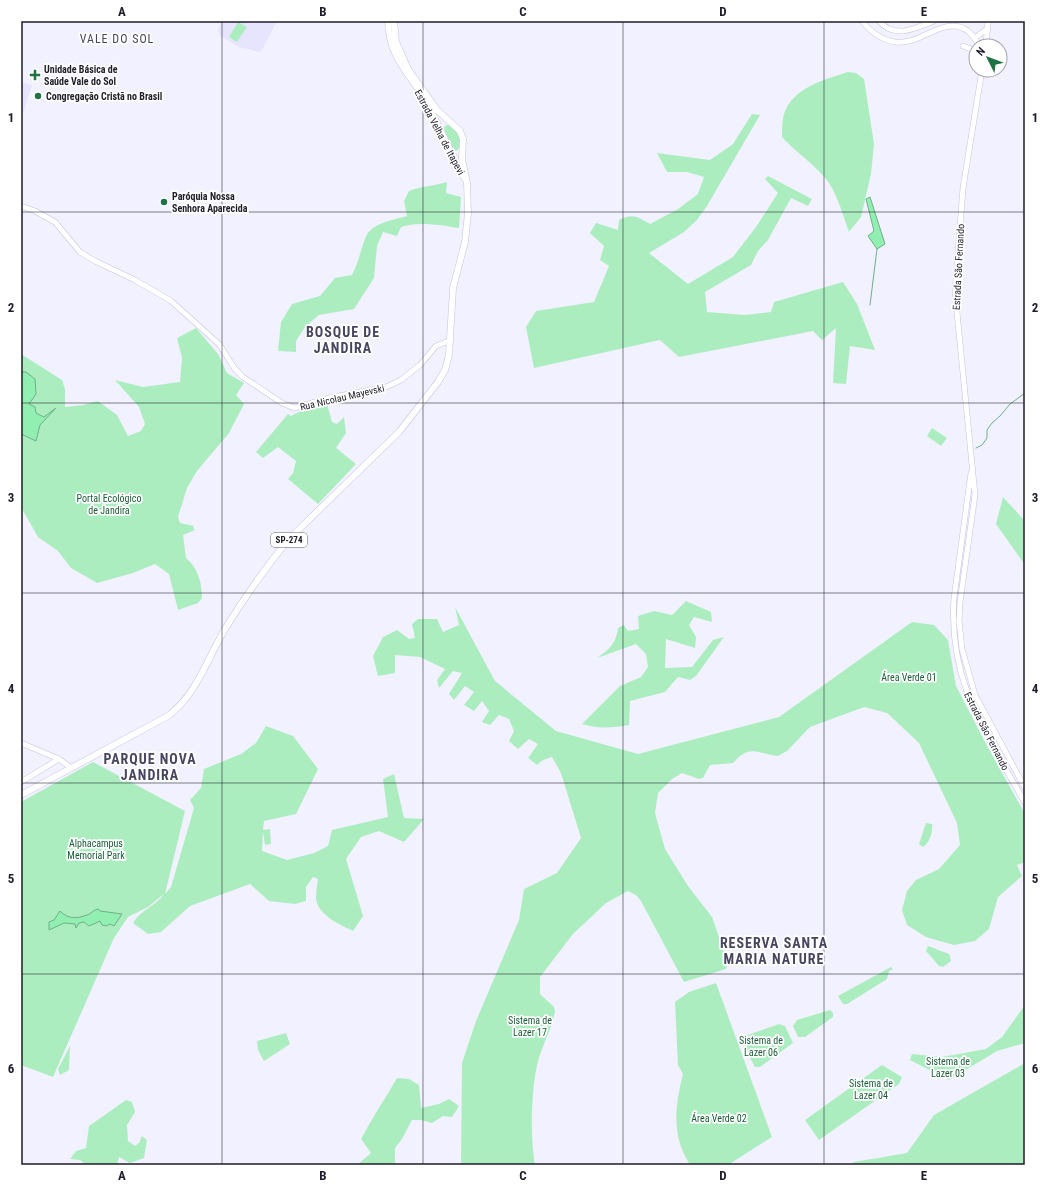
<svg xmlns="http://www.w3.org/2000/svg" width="1046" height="1186" viewBox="0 0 1046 1186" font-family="'Roboto Condensed',sans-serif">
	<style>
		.built { fill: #e7e5fe }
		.green { fill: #acedc0 }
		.water { fill: #92efb2; stroke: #6fb089 }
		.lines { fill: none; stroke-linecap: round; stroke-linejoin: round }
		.stream { stroke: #6fb089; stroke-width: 1 }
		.secondary-casing { stroke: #c5c3e4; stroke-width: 6 }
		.primary-casing { stroke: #c5c3e4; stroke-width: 7 }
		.secondary { stroke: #fff; stroke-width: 5 }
		.primary { stroke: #fff; stroke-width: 6 }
		.grid { fill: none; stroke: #1e1d29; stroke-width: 1; stroke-opacity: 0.55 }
		.poi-dot { fill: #1f7244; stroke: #fff; stroke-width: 1.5 }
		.labels { text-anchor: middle; stroke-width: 3.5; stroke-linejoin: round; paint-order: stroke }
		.shield { fill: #fff; stroke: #626169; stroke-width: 1 }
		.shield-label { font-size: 9px; font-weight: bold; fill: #1e1d29 }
		.poi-label { font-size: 10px; font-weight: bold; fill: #1e1d29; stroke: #fff; text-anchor: start }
		.street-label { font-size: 10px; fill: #1e1d29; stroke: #fff }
		.park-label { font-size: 10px; fill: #175b35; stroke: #fff }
		.quarter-label { font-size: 12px; letter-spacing: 1px; fill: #474560; stroke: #fff }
		.district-label { font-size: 14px; font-weight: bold; letter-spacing: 1px; fill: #474560; stroke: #fff }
		.neatline { fill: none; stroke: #1e1d29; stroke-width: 1.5 }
		.grid-label { font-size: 13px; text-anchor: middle; font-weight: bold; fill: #1e1d29 }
	</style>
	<rect width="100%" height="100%" fill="#f2f1ff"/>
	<!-- built -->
	<path class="built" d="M 222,21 L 277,21 L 262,50 L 259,52 L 239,47 L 220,36 L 218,30 Z
		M 21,82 L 32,85 L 21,120 Z"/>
	<!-- green -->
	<path class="green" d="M 238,22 L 247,27 L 237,42 L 229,37 Z
		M 848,72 L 856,73 L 864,79 L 874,144 L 871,174 L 861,217 L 849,232 C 844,218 839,201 832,188 C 823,170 796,153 782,137 C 782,128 782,117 786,109 C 797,86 827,79 848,72 Z
		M 752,114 L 760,115 L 707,206 L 697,220 L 684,232 L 649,253 L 688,284 L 733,257 L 756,227 L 778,193 L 765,179 L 768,176 L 812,199 L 808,206 L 791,198 L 768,240 L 758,251 L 751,265 L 705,292 L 707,312 L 745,315 L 771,312 L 774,302 L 843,282 L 857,304 L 875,350 L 850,346 L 846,384 L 833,383 L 836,328 L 822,340 L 813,331 L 679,357 L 660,340 L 534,368 L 526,327 L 536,311 L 594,302 L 609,266 L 600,260 L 604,246 L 590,233 L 596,223 L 618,230 L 619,220 C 634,213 637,217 650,224 L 678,209 L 698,194 L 704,177 L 687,172 L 667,172 L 657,153 L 710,160 L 733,144 Z
		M 447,125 L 449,125 C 457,132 461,136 461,147 L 456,151 L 453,150 L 443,132 L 443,128 Z
		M 447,182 L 446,193 L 461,197 L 459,228 C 442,225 417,221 401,227 L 397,236 L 383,232 L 377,246 L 374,278 L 354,309 L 319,315 L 305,327 L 296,341 L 296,352 L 278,351 L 281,322 L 292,304 L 320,296 L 335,278 L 352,275 C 359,261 360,252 365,239 C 370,223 393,220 407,216 L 404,201 L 409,191 C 422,186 434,186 447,182 Z
		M 196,328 L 218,354 L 227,373 L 244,383 L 236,395 L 244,404 L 229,433 L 197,471 L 187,488 L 178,517 L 180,523 L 194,526 L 193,528 L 195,530 L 183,535 L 186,558 C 198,568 202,583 202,598 L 198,603 L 178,610 L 169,574 L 155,564 L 133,573 L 97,583 L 71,568 L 58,551 L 38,537 L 21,507 L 21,354 L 62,380 L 65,389 L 65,407 L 83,405 L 98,401 L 117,415 L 128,436 L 141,431 L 145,424 L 139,407 L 115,380 L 143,387 L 180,382 L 182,358 L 177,338 Z
		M 327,404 L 332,422 L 337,424 L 344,417 L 346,433 L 336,448 L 356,464 L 318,504 L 288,479 L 293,473 L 296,461 L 278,447 L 263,458 L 256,452 L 288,414 L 291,416 L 305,409 Z
		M 932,428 L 947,438 L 941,446 L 927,436 Z
		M 1003,497 L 1025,521 L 1025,565 L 996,524 Z
		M 686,601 L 711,612 L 712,622 L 694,617 L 689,625 L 696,637 L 695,648 L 666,639 L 665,668 L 692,667 L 713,640 L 724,637 L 696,676 L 690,680 L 678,677 L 665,692 L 630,701 L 629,725 C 612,728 599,729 582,724 L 620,686 L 641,677 L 648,667 L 646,654 L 636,644 L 597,658 C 609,650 616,643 618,628 L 624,625 L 628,631 L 639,629 L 638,616 L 654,611 L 672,615 Z
		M 455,607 L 495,681 L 556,731 L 638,754 L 779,717 L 912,622 L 934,625 L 948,640 L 956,686 L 985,742 L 1025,814 L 1025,862 L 1017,865 L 1022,876 L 998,897 L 989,929 L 975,941 L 954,945 L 926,937 L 907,925 L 902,910 L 907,891 L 916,880 L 939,869 L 960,845 L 957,823 L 919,743 L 887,713 L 864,707 L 810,727 L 787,751 L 778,756 C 756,753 750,744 733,763 L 710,765 L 703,778 L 699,779 L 682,773 L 672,779 L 658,793 L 655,813 L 665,849 L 688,886 L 712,917 L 728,963 L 726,969 L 684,982 L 641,901 L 636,895 L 628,891 L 606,903 L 573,934 L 540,977 L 540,994 L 554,1007 L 555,1011 C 552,1028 543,1044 538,1061 C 531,1089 530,1137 535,1165 L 461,1165 L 462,1063 L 476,1021 L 519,920 L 524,889 L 557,873 L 581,838 L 561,773 L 552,757 L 543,760 L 537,765 L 528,758 L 538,744 L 529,739 L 518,749 L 509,741 L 514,731 L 509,719 L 499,715 L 490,725 L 482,722 L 489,711 L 482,701 L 474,711 L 464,705 L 474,692 L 465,686 L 454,700 L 449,694 L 462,673 L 453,671 L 439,688 L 437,680 L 445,669 L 420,657 L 395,655 L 395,673 L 378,676 L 373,656 L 383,637 L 397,630 L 409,639 L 415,638 L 412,624 L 418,619 L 437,619 L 443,632 L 459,625 Z
		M 266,726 L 293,736 L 318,769 L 296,814 L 264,821 L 263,830 L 270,829 L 271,844 L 265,845 L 263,832 L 262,851 L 287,860 L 314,853 L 328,846 L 332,830 L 388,817 L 383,779 L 394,774 L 404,818 L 424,819 L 404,842 L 379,831 L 361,837 L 346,859 L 363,916 L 353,931 C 341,925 317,915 316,898 C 316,892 317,885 318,879 L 313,877 L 306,887 L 306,901 L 295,904 L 269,901 L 250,884 L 190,906 L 161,932 L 148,934 L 133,923 C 140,910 156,906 164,894 L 148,907 L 128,917 L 114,938 L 53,1077 L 21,1065 L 21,802 L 93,762 L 185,811 L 165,894 L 171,887 L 194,808 L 190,800 L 201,788 L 204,769 L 241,754 L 256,743 Z
		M 926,823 L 932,824 C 933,832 930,843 923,847 L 919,844 Z
		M 928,946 L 949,954 L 951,961 L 943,967 L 939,966 L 926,951 Z
		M 891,967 L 893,969 L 889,971 L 887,979 L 847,1004 L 843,1004 L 838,996 Z
		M 716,983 L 772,1137 L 728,1165 L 690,1165 C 671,1135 675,1107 683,1074 L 678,1065 L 675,1002 L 689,992 Z
		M 1025,1005 L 1025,1043 L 997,1051 L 949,1080 L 910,1060 L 912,1054 L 942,1057 L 986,1049 L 1002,1037 Z
		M 830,1010 L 833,1013 L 833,1017 L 805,1037 L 798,1037 L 793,1026 L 797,1020 Z
		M 779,1024 L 785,1026 L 793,1043 L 760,1067 L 755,1067 L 742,1043 L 742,1037 Z
		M 286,1033 L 290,1044 L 264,1061 L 258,1050 L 257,1041 Z
		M 70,1046 L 69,1070 L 60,1075 L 58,1069 Z
		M 1025,1063 L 1025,1165 L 851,1165 L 854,1162 L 907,1153 L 934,1115 Z
		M 882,1065 L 902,1077 L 899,1084 L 819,1140 L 805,1120 Z
		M 397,1078 L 409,1079 L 419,1085 L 421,1108 L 439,1104 L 449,1099 L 459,1106 L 452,1117 L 443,1116 L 432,1123 L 421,1120 L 412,1120 L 402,1139 L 395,1148 L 395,1165 L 357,1165 L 371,1153 L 361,1139 C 372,1118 385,1099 397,1078 Z
		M 126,1100 L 132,1102 L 135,1112 L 127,1125 L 128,1141 L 135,1146 L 139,1143 L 142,1136 L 147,1140 L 144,1158 L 130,1163 L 119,1157 L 117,1165 L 86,1165 L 80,1160 L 70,1159 L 76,1151 L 86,1148 L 89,1126 Z"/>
	<!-- water -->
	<path class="water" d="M 870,197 L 885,244 L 877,249 L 868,236 L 874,231 L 866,199 Z
		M 21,372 L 26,372 L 35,379 L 36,394 L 29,404 L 35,407 L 36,413 L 44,417 L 56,408 L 40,425 L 36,441 L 21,434 Z
		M 98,909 L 100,911 L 122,914 L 114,926 L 110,924 L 106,926 L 102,925 L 100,921 L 89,926 L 84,922 L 79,923 L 76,928 L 75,924 L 64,923 L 49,930 L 49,922 L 54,920 L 60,911 C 68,919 76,919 87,915 C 91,914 93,910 98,909 Z"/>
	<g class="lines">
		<!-- stream -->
		<path class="stream" d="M 870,305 L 877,249
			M 976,448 L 982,445 L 987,438 L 987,430 L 992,423 L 1000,416 L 1010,404 L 1025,393"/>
		<defs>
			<path id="secondary" d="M 862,21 C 870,31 882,40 895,42 C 921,46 944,14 968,31 C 972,35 977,40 979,46
				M 879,21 C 894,39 915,29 934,21
				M 975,38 L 988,28
				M 963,46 L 976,51
				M 986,46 L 988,21
				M 982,70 L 963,188 L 955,292 L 975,495 L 960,602 L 959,621 L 962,649 L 975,695 L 1025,788
				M 21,206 L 35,211 L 55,222 L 80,252 L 95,261 L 135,280 L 171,301 L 219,344 L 235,369 L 243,377 L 282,403 L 294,408 L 333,397 L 386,387 L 401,380 L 420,365 L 436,346 L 451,340
				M 971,473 L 954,598 C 948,682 986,733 1025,803
				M 21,743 L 59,759 L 71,768
				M 21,782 L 59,759"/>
			<path id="primary" d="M 388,21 C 389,60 411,74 428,105 C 441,130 452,155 465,179
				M 21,795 L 168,716 C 197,694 207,659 225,629 C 244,598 266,567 289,539 L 399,432 L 438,382 L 445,370 L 449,355 L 453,288 L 465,242 L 468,213 L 467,183 L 462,159 L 463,139 L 460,131 L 437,110 L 408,69 L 396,42 L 394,21"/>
		</defs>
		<!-- secondary casing -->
		<use href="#secondary" class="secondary-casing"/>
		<!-- primary casing -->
		<use href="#primary" class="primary-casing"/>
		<!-- secondary -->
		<use href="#secondary" class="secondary"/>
		<!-- primary -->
		<use href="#primary" class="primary"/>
	</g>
	<!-- grid -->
	<path class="grid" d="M 222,21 L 222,1165M 423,21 L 423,1165M 623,21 L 623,1165M 824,21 L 824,1165M 21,212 L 1025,212M 21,403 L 1025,403M 21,593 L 1025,593M 21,783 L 1025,783M 21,974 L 1025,974"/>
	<!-- markers -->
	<g class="poi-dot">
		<path d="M33 69h4v4h4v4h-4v4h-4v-4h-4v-4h4z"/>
		<circle cx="38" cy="96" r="4"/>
		<circle cx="164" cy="202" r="4"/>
	</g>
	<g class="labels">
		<!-- shield labels -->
		<rect class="shield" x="271" y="533" width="36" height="14" rx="3"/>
		<g class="shield-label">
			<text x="289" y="543">SP-274</text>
		</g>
		<!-- poi labels -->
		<g class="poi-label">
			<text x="44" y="73">Unidade Básica de<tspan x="44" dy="12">Saúde Vale do Sol</tspan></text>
			<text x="46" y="100">Congregação Cristã no Brasil</text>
			<text x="172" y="200">Paróquia Nossa<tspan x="172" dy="12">Senhora Aparecida</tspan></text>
		</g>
		<!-- street labels -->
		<g class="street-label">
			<text transform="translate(440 132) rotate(62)" y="4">Estrada Velha de Itapevi</text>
			<text transform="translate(958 267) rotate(-87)" y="4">Estrada São Fernando</text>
			<text transform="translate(342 397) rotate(-13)" y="4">Rua Nicolau Mayevski</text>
			<text transform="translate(987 731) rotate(63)" y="4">Estrada São Fernando</text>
		</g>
		<!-- park labels -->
		<g class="park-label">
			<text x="109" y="502">Portal Ecológico<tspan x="109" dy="12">de Jandira</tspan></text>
			<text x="909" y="681">Área Verde 01</text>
			<text x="96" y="847">Alphacampus<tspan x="96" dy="12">Memorial Park</tspan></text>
			<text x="530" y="1024">Sistema de<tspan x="530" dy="12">Lazer 17</tspan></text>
			<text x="761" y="1044">Sistema de<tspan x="761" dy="12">Lazer 06</tspan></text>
			<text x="948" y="1065">Sistema de<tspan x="948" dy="12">Lazer 03</tspan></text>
			<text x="871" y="1087">Sistema de<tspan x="871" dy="12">Lazer 04</tspan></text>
			<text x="719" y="1122">Área Verde 02</text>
		</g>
		<!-- quarter labels -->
		<g class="quarter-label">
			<text x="117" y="43">VALE DO SOL</text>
		</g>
		<!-- district labels -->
		<g class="district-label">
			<text x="343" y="337">BOSQUE DE<tspan x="343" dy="16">JANDIRA</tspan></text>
			<text x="150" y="764">PARQUE NOVA<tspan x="150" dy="16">JANDIRA</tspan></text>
			<text x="774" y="948">RESERVA SANTA<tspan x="774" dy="16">MARIA NATURE</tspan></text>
		</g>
	</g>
	<!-- border -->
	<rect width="1046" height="1186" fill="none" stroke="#ffffff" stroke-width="44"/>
	<!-- north arrow -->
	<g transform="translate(988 58) rotate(312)"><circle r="19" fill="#ffffff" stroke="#a5a5a9"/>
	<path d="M0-3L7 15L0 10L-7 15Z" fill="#1f7244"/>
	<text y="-6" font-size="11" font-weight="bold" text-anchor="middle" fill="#1e1d29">N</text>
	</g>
	<rect x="22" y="22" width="1002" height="1142" class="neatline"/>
	<g class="grid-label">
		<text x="122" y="16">A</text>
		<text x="323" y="16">B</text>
		<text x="523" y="16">C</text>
		<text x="723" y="16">D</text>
		<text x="924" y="16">E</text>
		<text x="11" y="122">1</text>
		<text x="1035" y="122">1</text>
		<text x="11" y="312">2</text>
		<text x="1035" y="312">2</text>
		<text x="11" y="502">3</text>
		<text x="1035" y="502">3</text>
		<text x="11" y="693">4</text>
		<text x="1035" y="693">4</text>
		<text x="11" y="883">5</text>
		<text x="1035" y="883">5</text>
		<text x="11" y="1073">6</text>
		<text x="1035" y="1073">6</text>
		<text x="122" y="1180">A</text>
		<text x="323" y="1180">B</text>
		<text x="523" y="1180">C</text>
		<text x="723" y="1180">D</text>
		<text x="924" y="1180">E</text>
	</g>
</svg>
